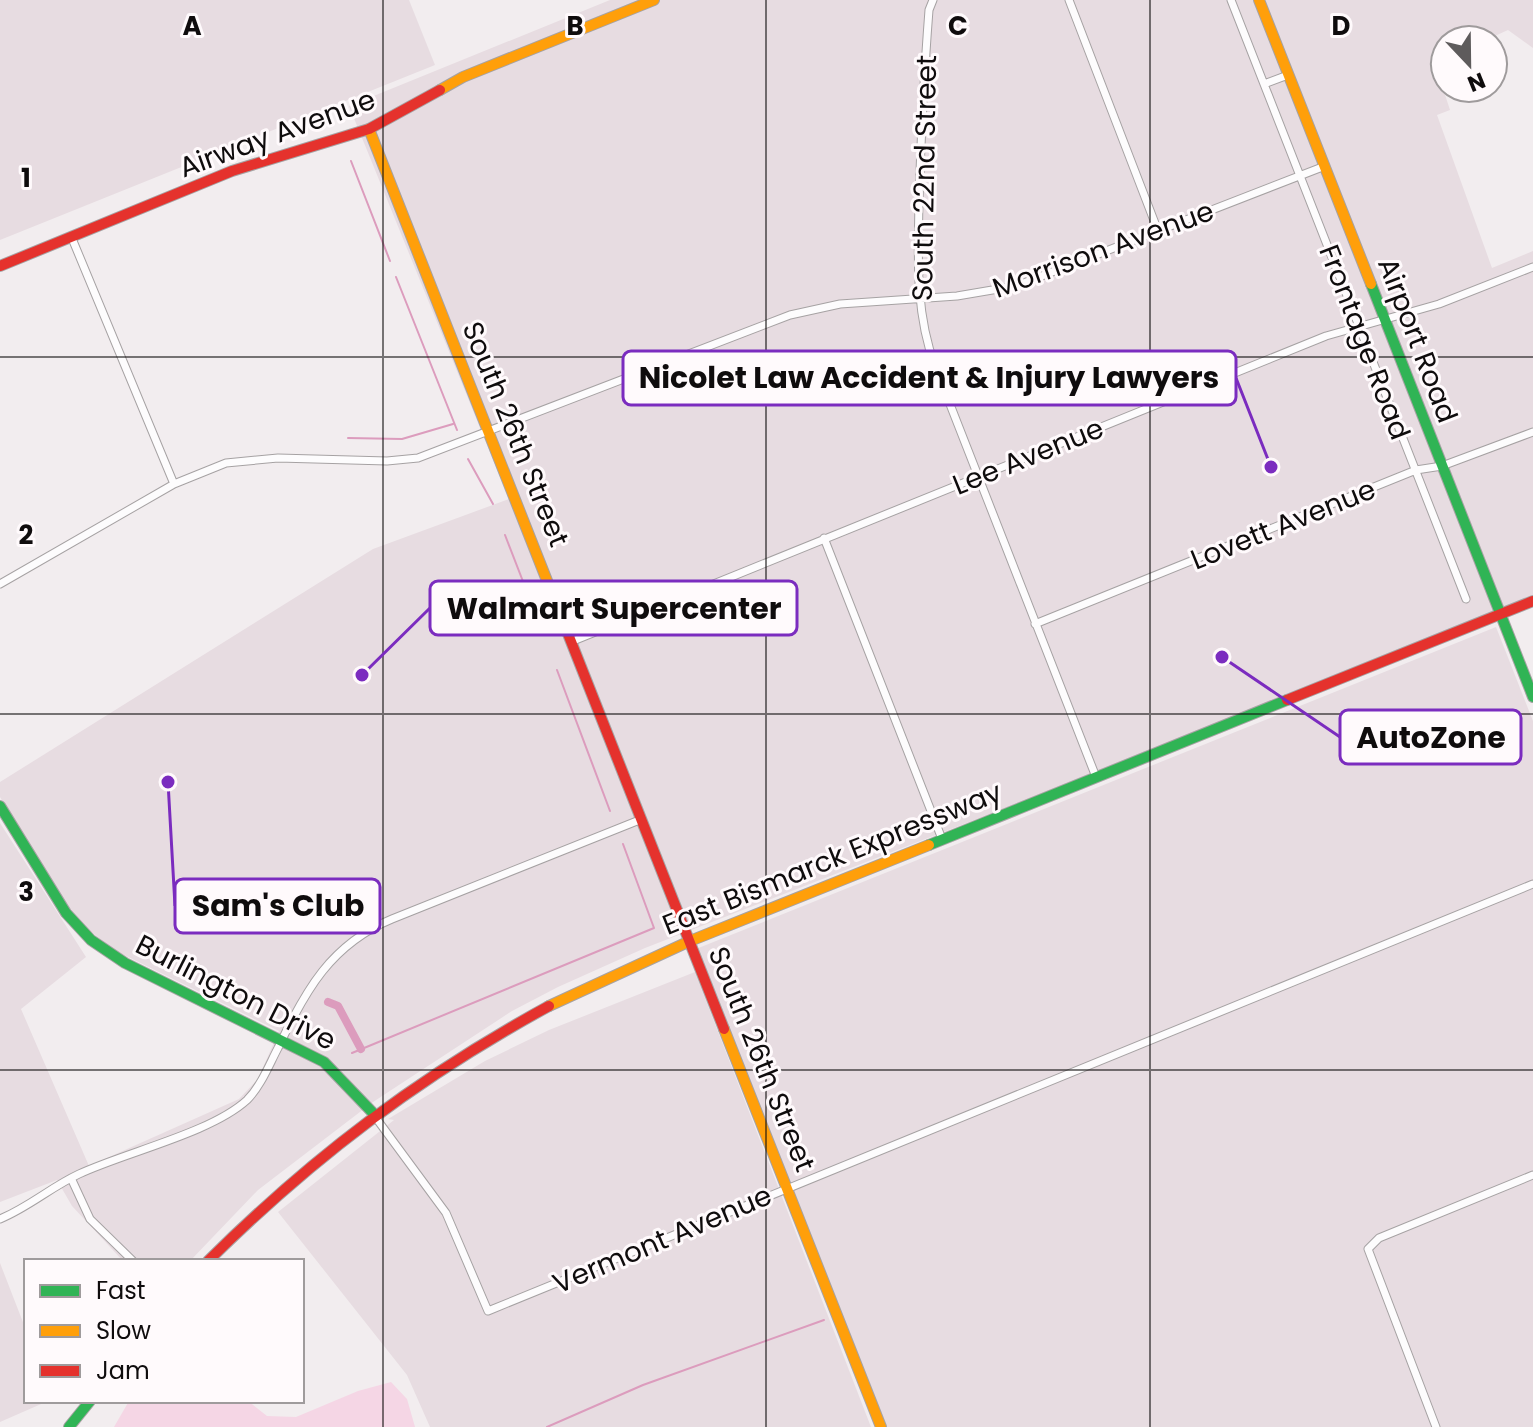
<svg xmlns="http://www.w3.org/2000/svg" width="1533" height="1427" viewBox="0 0 1533 1427" font-family="Poppins,sans-serif">
	<style>
		.built { fill: #e7dce1 }
		.green { fill: #f5d6e5 }
		.lines { fill: none; stroke-linecap: round; stroke-linejoin: round }
		.stream { stroke: #dc9cbd; stroke-width: 2 }
		.canal { stroke: #dc9cbd; stroke-width: 8 }
		.street-casing { stroke: #a6a2a3; stroke-width: 9 }
		.fast-casing { stroke: #a6a2a3; stroke-width: 12 }
		.slow-casing { stroke: #a6a2a3; stroke-width: 12 }
		.jam-casing { stroke: #a6a2a3; stroke-width: 12 }
		.street { stroke: #fdfcfd; stroke-width: 7 }
		.fast { stroke: #30b455; stroke-width: 10 }
		.slow { stroke: #ff9f0a; stroke-width: 10 }
		.jam { stroke: #e5322d; stroke-width: 10 }
		.grid { fill: none; stroke: #0f0c0d; stroke-width: 2; stroke-opacity: 0.55 }
		.labels { text-anchor: middle; stroke-width: 6; stroke-linejoin: round; paint-order: stroke }
		.street-label { font-size: 28px; fill: #0f0c0d; stroke: #fffafc }
		.grid-label { font-size: 26px; text-anchor: middle; font-weight: bold; fill: #0f0c0d; stroke: #fffafc; stroke-width: 6; stroke-linejoin: round; paint-order: stroke }
		.leader { fill: none; stroke: #7b2cbf; stroke-width: 3 }
		.callout-dot { fill: #7b2cbf; stroke: #fffafc; stroke-width: 3 }
		.callout { fill: #fffafc; stroke: #7b2cbf; stroke-width: 3 }
		.callout-label { font-size: 30px; text-anchor: middle; font-weight: bold; fill: #0f0c0d }
	</style>
	<rect width="100%" height="100%" fill="#f2edef"/>
	<!-- built -->
	<path class="built" d="M 0,0 L 409,0 L 435,65 L 0,240 Z
		M 610,0 L 1533,0 L 1533,48 L 1508,30 L 1486,40 L 1445,40 L 1445,59 L 1435,64 L 1450,110 L 1437,115 L 1492,268 L 1533,251 L 1533,595 L 1018,803 L 645,948 L 558,987 L 512,1011 L 373,1102 L 258,1190 L 190,1261 L 123,1261 L 72,1206 L 57,1180 L 0,1202 L 0,823 L 86,957 L 21,1009 L 89,1166 L 239,1099 L 258,1079 L 279,1031 L 114,950 L 88,929 L 68,911 L 0,797 L 0,782 L 373,549 L 509,499 L 349,106 Z
		M 1496,627 L 1533,721 L 1533,1427 L 887,1427 L 696,949 Z
		M 695,972 L 871,1427 L 430,1427 L 407,1375 L 278,1212 L 394,1120 L 388,1119 L 485,1061 L 549,1030 Z
		M 0,1263 L 26,1330 L 26,1401 L 48,1401 L 0,1422 Z"/>
	<!-- green -->
	<path class="green" d="M 391,1382 L 407,1399 L 415,1427 L 114,1427 L 129,1401 L 248,1401 L 267,1416 L 296,1417 L 358,1391 Z"/>
	<g class="lines">
		<!-- stream -->
		<path class="stream" d="M 351,161 L 390,261
			M 396,277 L 457,430
			M 348,438 L 402,439 L 453,424
			M 468,459 L 493,504
			M 505,535 L 543,633
			M 557,670 L 610,811
			M 352,1053 L 654,928 L 623,844
			M 547,1427 L 643,1385 L 824,1320"/>
		<!-- canal -->
		<path class="canal" d="M 328,1002 L 338,1006 L 361,1049"/>
		<defs>
			<path id="street" d="M 933,0 L 929,10 C 924,74 921,138 919,201 C 918,258 915,312 935,366 L 1096,777
				M 1069,0 L 1158,231
				M 1231,0 L 1466,599
				M 1264,84 L 1288,75
				M 71,236 L 174,484
				M 824,538 L 942,839
				M 0,584 L 174,484 L 226,463 L 278,458 L 387,461 L 418,458 L 790,315 L 840,304 L 957,296 L 1016,286 L 1325,166
				M 1035,624 L 1416,470 L 1442,466 L 1533,432
				M 573,641 L 1326,336 L 1439,304 L 1533,267
				M 373,1114 L 446,1213 L 488,1311 L 1533,884
				M 71,1178 L 90,1219 L 133,1261
				M 0,1219 C 29,1207 51,1187 79,1174 C 126,1152 211,1133 247,1100 C 261,1086 269,1065 278,1048 C 305,991 331,944 392,919 L 642,819
				M 1436,1427 L 1368,1249 L 1379,1238 L 1533,1175"/>
			<path id="fast" d="M 1371,284 L 1533,697
				M 0,806 L 66,913 L 91,940 L 125,963 L 324,1062 L 373,1113
				M 929,845 L 1287,700
				M 69,1427 L 90,1401"/>
			<path id="slow" d="M 1259,0 L 1371,284
				M 440,90 L 463,77 L 654,0
				M 369,129 L 557,606
				M 549,1006 L 690,941 L 929,845
				M 724,1029 L 881,1427"/>
			<path id="jam" d="M 0,266 L 232,171 L 369,129 L 440,90
				M 557,606 L 724,1029
				M 1287,700 L 1533,601
				M 208,1261 C 313,1157 419,1077 549,1006"/>
		</defs>
		<!-- street casing -->
		<use href="#street" class="street-casing"/>
		<!-- fast casing -->
		<use href="#fast" class="fast-casing"/>
		<!-- slow casing -->
		<use href="#slow" class="slow-casing"/>
		<!-- jam casing -->
		<use href="#jam" class="jam-casing"/>
		<!-- street -->
		<use href="#street" class="street"/>
		<!-- fast -->
		<use href="#fast" class="fast"/>
		<!-- slow -->
		<use href="#slow" class="slow"/>
		<!-- jam -->
		<use href="#jam" class="jam"/>
	</g>
	<!-- grid -->
	<path class="grid" d="M 383,0 L 383,1427M 766,0 L 766,1427M 1150,0 L 1150,1427M 0,357 L 1533,357M 0,714 L 1533,714M 0,1070 L 1533,1070"/>
	<g class="labels">
		<!-- street labels -->
		<g class="street-label">
			<text transform="translate(277 133) rotate(-20)" y="10">Airway Avenue</text>
			<text transform="translate(924 178) rotate(-89)" y="10">South 22nd Street</text>
			<text transform="translate(1103 249) rotate(-20)" y="10">Morrison Avenue</text>
			<text transform="translate(1418 340) rotate(69)" y="10">Airport Road</text>
			<text transform="translate(1365 342) rotate(69)" y="10">Frontage Road</text>
			<text transform="translate(516 434) rotate(68)" y="10">South 26th Street</text>
			<text transform="translate(1028 456) rotate(-22)" y="10">Lee Avenue</text>
			<text transform="translate(1283 524) rotate(-22)" y="10">Lovett Avenue</text>
			<text transform="translate(832 858) rotate(-22)" y="10">East Bismarck Expressway</text>
			<text transform="translate(236 992) rotate(27)" y="10">Burlington Drive</text>
			<text transform="translate(762 1059) rotate(68)" y="10">South 26th Street</text>
			<text transform="translate(662 1239) rotate(-23)" y="10">Vermont Avenue</text>
		</g>
	</g>
	<g class="grid-label">
		<text x="192" y="35">A</text>
		<text x="575" y="35">B</text>
		<text x="958" y="35">C</text>
		<text x="1341" y="35">D</text>
		<text x="26" y="187">1</text>
		<text x="26" y="544">2</text>
		<text x="26" y="901">3</text>
	</g>
	<!-- callouts -->
	<path class="leader" d="M1271 467L1236 378M362 675L430 608M1222 657L1340 737M168 782L175 906"/>
	<g class="callout-dot">
		<circle cx="1271" cy="467" r="8"/>
		<circle cx="362" cy="675" r="8"/>
		<circle cx="1222" cy="657" r="8"/>
		<circle cx="168" cy="782" r="8"/>
	</g>
	<g class="callout">
		<rect x="623" y="351" width="613" height="54" rx="8"/>
		<rect x="430" y="581" width="367" height="54" rx="8"/>
		<rect x="1340" y="710" width="181" height="54" rx="8"/>
		<rect x="175" y="879" width="205" height="54" rx="8"/>
	</g>
	<g class="callout-label">
		<text x="929" y="388">Nicolet Law Accident &amp; Injury Lawyers</text>
		<text x="614" y="619">Walmart Supercenter</text>
		<text x="1431" y="748">AutoZone</text>
		<text x="278" y="916">Sam's Club</text>
	</g>
	<!-- legend -->
	<rect x="24" y="1259" width="280" height="144" fill="#fffafc" stroke="#9f9b9c" stroke-width="2"/>
	<rect x="40" y="1285" width="40" height="12" fill="#30b455" stroke="#9f9b9c" stroke-width="2"/>
	<text x="96" y="1299" font-size="24" fill="#0f0c0d">Fast</text>
	<rect x="40" y="1325" width="40" height="12" fill="#ff9f0a" stroke="#9f9b9c" stroke-width="2"/>
	<text x="96" y="1339" font-size="24" fill="#0f0c0d">Slow</text>
	<rect x="40" y="1365" width="40" height="12" fill="#e5322d" stroke="#9f9b9c" stroke-width="2"/>
	<text x="96" y="1379" font-size="24" fill="#0f0c0d">Jam</text>
	<!-- north arrow -->
	<g transform="translate(1469 64) rotate(158)"><circle r="38" fill="#fffafc" stroke="#9f9b9c" stroke-width="2"/>
	<path d="M0-6L14 30L0 20L-14 30Z" fill="#5e5b5c"/>
	<text y="-12" font-size="22" font-weight="bold" text-anchor="middle" fill="#0f0c0d">N</text>
	</g>
</svg>
